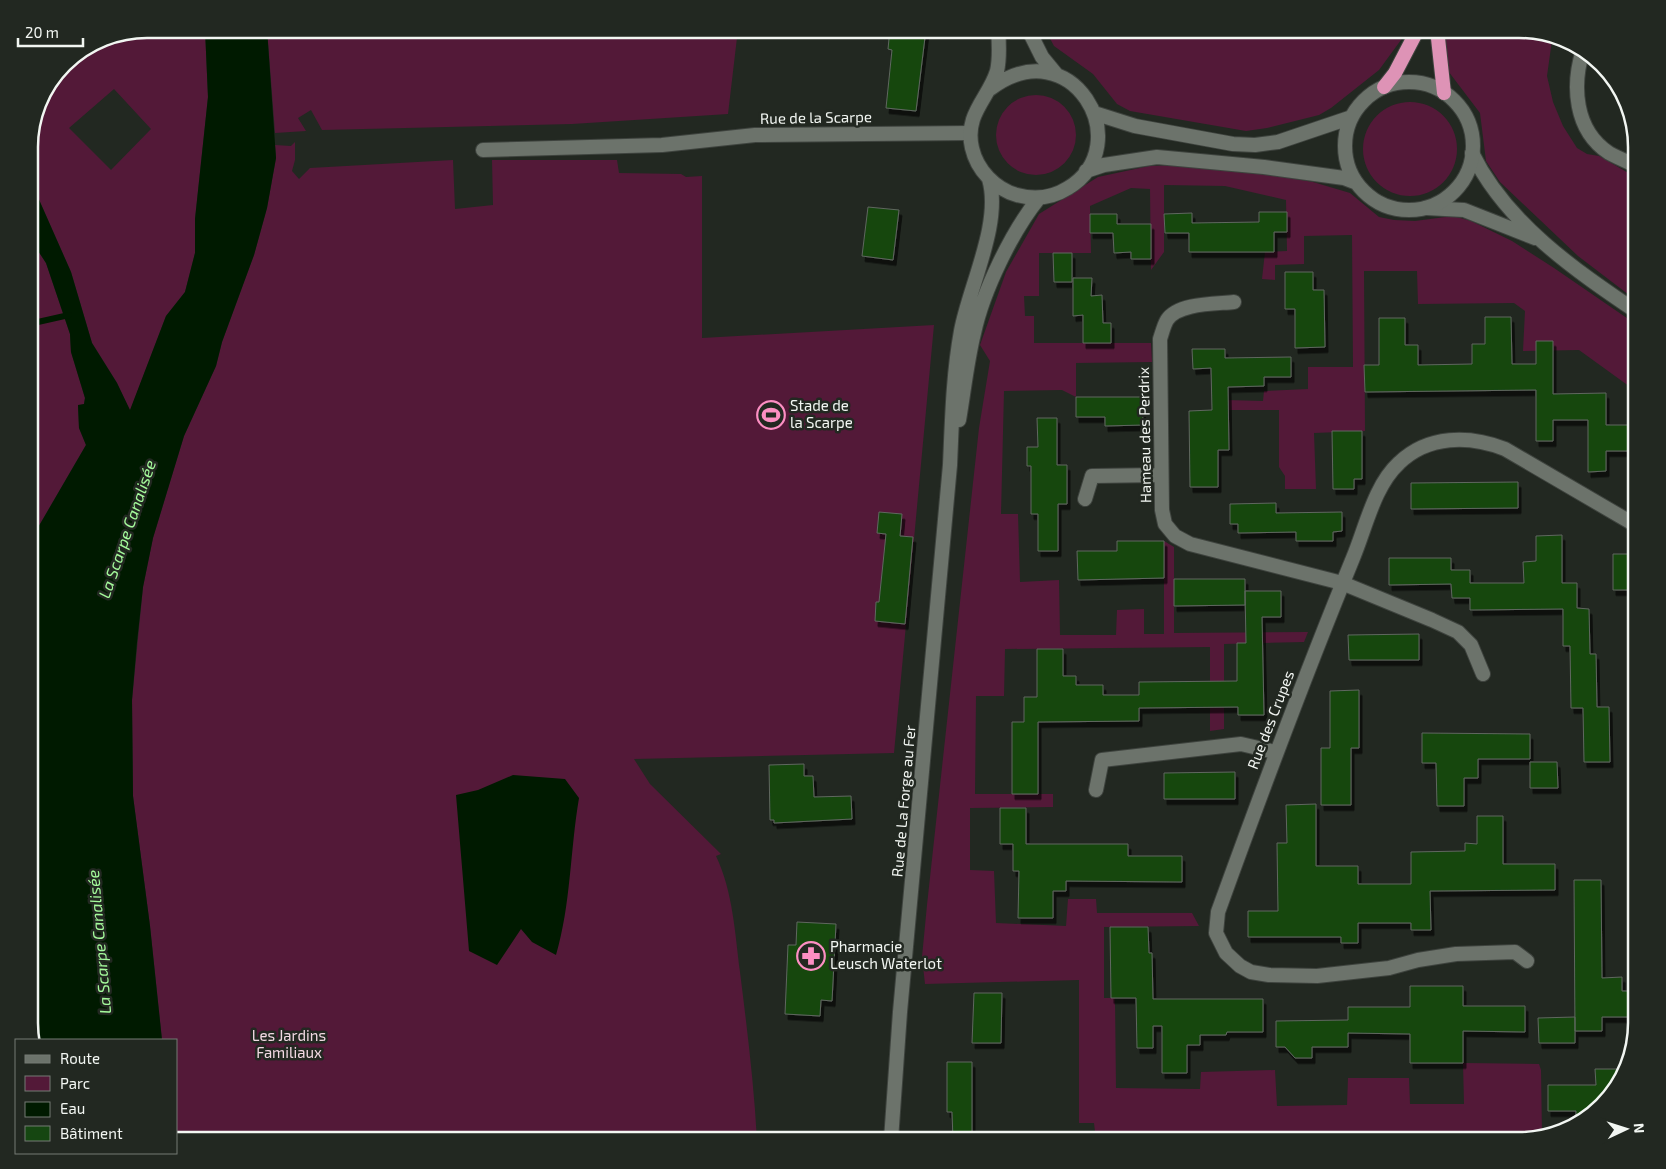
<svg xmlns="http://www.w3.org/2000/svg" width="1666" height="1169" viewBox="0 0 1666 1169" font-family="'Exo 2',sans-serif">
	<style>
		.green { fill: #531938; fill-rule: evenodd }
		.water { fill: #001a00 }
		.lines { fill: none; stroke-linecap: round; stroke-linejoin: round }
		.stream { stroke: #001a00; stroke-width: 6 }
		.building { fill: #154611; stroke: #60675f; filter: url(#shadow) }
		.minor-casing { stroke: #3e433e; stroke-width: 16 }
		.tertiary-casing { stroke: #3e433e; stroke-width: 16 }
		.secondary-casing { stroke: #3e433e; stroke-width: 16 }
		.trunk-casing { stroke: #3e433e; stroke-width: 16 }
		.minor { stroke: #6c736b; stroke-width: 14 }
		.tertiary { stroke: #6c736b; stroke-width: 14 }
		.secondary { stroke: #6c736b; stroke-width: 14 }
		.trunk { stroke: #de93b6; stroke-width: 14 }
		.labels { text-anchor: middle; stroke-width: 5; stroke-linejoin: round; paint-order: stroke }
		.street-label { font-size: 15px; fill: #f2f6f2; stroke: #222821 }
		.poi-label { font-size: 15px; fill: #f2f6f2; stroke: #222821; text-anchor: start }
		.park-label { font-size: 15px; fill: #f2d9e3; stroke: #222821 }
		.water-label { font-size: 16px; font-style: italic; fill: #a5fb9c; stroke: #222821 }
		.rim { fill: none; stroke: #f2f6f2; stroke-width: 2.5 }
	</style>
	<defs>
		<filter id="shadow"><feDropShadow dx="3" dy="5.5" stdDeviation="0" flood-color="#0009"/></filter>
	</defs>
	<rect width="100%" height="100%" fill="#222821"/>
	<!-- green -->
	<path class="green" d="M 147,29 L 205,29 L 208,97 L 195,219 L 195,253 L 185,292 L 166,316 L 130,411 L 117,383 L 92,343 L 71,272 L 29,177 L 29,139 L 41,94 L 69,58 L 102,38 ZM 114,89 L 151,129 L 111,170 L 69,128 Z
		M 267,29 L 738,29 L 728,114 L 572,124 L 322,130 L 311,110 L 298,118 L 306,131 L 275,133 Z
		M 1045,29 L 1409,29 L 1379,70 L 1331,108 L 1319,115 L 1267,128 L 1246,131 L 1130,111 L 1117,104 L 1093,74 L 1054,46 Z
		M 1437,29 L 1519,29 L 1552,40 L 1547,76 L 1553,102 L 1563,126 L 1577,148 L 1587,154 L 1599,156 L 1637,178 L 1637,301 L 1578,256 L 1500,182 L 1486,161 L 1480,113 L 1439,59 Z
		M996 135a40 40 0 1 1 80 0a40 40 0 1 1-80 0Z
		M1363 149a47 47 0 1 1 94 0a47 47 0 1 1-94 0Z
		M 295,142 L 295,160 L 292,171 L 299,179 L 310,168 L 453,160 L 455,209 L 493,205 L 492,160 L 617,160 L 619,173 L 681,174 L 686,177 L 702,176 L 702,338 L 934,325 L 894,753 L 634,759 L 650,784 L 721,854 L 716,856 C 733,892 735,933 740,972 C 747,1028 754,1084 757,1140 L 176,1140 L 176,1040 L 162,1040 L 150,926 L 133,796 L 132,700 L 143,587 L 153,538 L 184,436 L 216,366 L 222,342 L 254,255 L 267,208 L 276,158 L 275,145 L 291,146 Z
		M 1179,165 L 1235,169 L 1313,182 L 1350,193 L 1379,217 L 1394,220 L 1415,221 L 1453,216 L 1471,221 L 1512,241 L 1554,268 L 1637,325 L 1637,510 L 1634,502 L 1633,389 L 1579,350 L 1523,351 L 1525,311 L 1514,303 L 1418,304 L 1417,271 L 1364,271 L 1365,431 L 1314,433 L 1316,489 L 1285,489 L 1285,476 L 1279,467 L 1279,410 L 1228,410 L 1226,400 L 1263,401 L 1264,391 L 1308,389 L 1308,367 L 1353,367 L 1352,235 L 1304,236 L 1304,264 L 1275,265 L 1275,280 L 1262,279 L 1265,252 L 1287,251 L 1286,200 L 1225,186 L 1164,185 L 1164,252 L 1151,270 L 1150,189 L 1131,188 L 1090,206 L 1091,253 L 1039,253 L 1039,296 L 1024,296 L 1025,316 L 1034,316 L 1034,343 L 1151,343 L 1152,362 L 1076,363 L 1076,397 L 1062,390 L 1004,391 L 1001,514 L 1018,514 L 1020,582 L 1059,580 L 1060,635 L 1116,635 L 1117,610 L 1144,609 L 1144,634 L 1164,634 L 1164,541 L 1174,547 L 1174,633 L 1308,632 L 1304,642 L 1224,644 L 1224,729 L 1210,731 L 1210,647 L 1005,649 L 1004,696 L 976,696 L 975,794 L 1053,794 L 1053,807 L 970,808 L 970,870 L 994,871 L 996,923 L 1066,926 L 1068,899 L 1096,899 L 1097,913 L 1192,913 L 1199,926 L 1104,927 L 1104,998 L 1115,998 L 1116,1088 L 1200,1089 L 1201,1072 L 1275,1070 L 1277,1106 L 1347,1105 L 1348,1078 L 1409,1078 L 1410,1104 L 1464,1104 L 1463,1063 L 1539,1064 L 1541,1070 L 1542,1135 L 1519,1140 L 1096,1140 L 1094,1123 L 1079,1123 L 1079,980 L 925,984 L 922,957 L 927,905 L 979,428 L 990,361 L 980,345 L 1006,272 L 1039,214 L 1098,177 L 1149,166 Z
		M 29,237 L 46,263 L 70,334 L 71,352 L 85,398 L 84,404 L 78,406 L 79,428 L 86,445 L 29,543 Z"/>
	<!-- water -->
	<path class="water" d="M 205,29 L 267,29 L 276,158 L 267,208 L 254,255 L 222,342 L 216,366 L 184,436 L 153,538 L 143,587 L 137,642 L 132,700 L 133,796 L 150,926 L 162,1040 L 34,1040 L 29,995 L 29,543 L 86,445 L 79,428 L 78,405 L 84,404 L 85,398 L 71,352 L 70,334 L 46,263 L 29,237 L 29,177 L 71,272 L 92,343 L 117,383 L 130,410 L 166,316 L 185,292 L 195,253 L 195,219 L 208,97 Z
		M 513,775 L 565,779 L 579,798 C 570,851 571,904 556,955 L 532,942 L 521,929 L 497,965 L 469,951 L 456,795 L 478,790 Z"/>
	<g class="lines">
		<!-- stream -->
		<path class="stream" d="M 29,324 L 69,315"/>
	</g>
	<!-- building -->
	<path class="building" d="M 890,29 L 926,29 L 916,111 L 886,108 L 892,50 L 888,49 Z
		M 868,207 L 899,210 L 893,260 L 862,256 Z
		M 1259,212 L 1287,212 L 1287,232 L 1274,232 L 1274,252 L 1189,252 L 1189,233 L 1165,233 L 1164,214 L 1192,213 L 1192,223 L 1259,222 Z
		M 1090,214 L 1117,214 L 1117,224 L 1151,224 L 1151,259 L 1131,259 L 1131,252 L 1114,253 L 1113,233 L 1090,233 Z
		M 1053,253 L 1072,253 L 1072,282 L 1054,282 Z
		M 1285,272 L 1313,272 L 1313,290 L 1324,290 L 1325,347 L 1295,348 L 1295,309 L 1285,309 Z
		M 1073,278 L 1092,278 L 1091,296 L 1102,295 L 1103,323 L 1111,323 L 1111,343 L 1083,343 L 1083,315 L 1073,316 Z
		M 1485,317 L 1511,317 L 1512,364 L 1536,364 L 1536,341 L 1553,341 L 1553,394 L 1606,393 L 1606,425 L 1633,425 L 1633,451 L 1606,451 L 1606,471 L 1588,472 L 1588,420 L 1553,420 L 1553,441 L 1536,441 L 1536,390 L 1365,392 L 1364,365 L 1379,365 L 1379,318 L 1405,318 L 1405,345 L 1418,345 L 1418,365 L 1472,364 L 1472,344 L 1485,344 Z
		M 1192,349 L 1225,349 L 1225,358 L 1291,357 L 1291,377 L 1264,377 L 1264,386 L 1228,387 L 1229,450 L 1218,450 L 1218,487 L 1190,487 L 1189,411 L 1212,410 L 1211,368 L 1193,369 Z
		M 1076,397 L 1142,397 L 1143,425 L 1105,426 L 1105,417 L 1076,417 Z
		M 1037,418 L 1057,418 L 1057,465 L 1067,465 L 1067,504 L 1058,504 L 1058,551 L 1038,551 L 1038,514 L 1031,514 L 1031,466 L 1027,466 L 1027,447 L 1038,447 Z
		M 1332,431 L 1362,431 L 1362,479 L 1354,479 L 1354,489 L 1333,489 Z
		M 1518,482 L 1518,508 L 1411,509 L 1411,483 Z
		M 1276,503 L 1276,513 L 1342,512 L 1342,531 L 1333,532 L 1333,541 L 1296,541 L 1296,532 L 1238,533 L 1238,524 L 1230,524 L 1230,504 Z
		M 879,512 L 902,514 L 900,536 L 913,537 L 905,624 L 875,621 L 876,602 L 879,602 L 886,534 L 877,533 Z
		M 1562,535 L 1562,583 L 1577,583 L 1577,608 L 1589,609 L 1590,654 L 1596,654 L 1597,707 L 1609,707 L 1610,762 L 1584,762 L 1583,708 L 1571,708 L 1570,646 L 1563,646 L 1563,609 L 1470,610 L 1470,598 L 1452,598 L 1451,584 L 1389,585 L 1389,558 L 1451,558 L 1451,570 L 1470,570 L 1470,583 L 1524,583 L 1523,562 L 1536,561 L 1536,536 Z
		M 1117,541 L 1164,541 L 1164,578 L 1078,580 L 1077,551 L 1117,551 Z
		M 1613,554 L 1637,554 L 1637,590 L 1613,590 Z
		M 1174,579 L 1245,579 L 1245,605 L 1174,606 Z
		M 1245,591 L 1281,591 L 1281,617 L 1262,617 L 1264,715 L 1238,715 L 1238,707 L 1139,708 L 1139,721 L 1038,722 L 1038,794 L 1012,794 L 1012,722 L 1024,722 L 1024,697 L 1037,697 L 1037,649 L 1063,649 L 1063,676 L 1076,676 L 1076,685 L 1103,685 L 1103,695 L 1139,695 L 1139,682 L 1237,681 L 1237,643 L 1246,643 Z
		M 1419,634 L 1419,660 L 1349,660 L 1348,635 Z
		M 1359,690 L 1359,748 L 1351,748 L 1351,805 L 1321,805 L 1321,748 L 1330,748 L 1330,691 Z
		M 1422,733 L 1530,734 L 1530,759 L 1478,759 L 1478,778 L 1464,778 L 1464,806 L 1437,806 L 1436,763 L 1422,763 Z
		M 1530,762 L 1557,762 L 1558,788 L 1530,788 Z
		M 804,764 L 804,776 L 813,776 L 814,797 L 851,796 L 852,819 L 774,823 L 774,820 L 770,820 L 769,765 Z
		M 1235,772 L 1235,799 L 1164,799 L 1164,773 Z
		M 1316,804 L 1316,866 L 1358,866 L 1358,884 L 1411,884 L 1411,852 L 1465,851 L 1465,843 L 1477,844 L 1477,816 L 1503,816 L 1503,864 L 1555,864 L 1555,890 L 1430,891 L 1431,930 L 1411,930 L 1411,923 L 1358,923 L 1358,943 L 1341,943 L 1341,937 L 1248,937 L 1248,911 L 1278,911 L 1277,843 L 1287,843 L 1286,805 Z
		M 1000,808 L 1026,808 L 1026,844 L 1128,844 L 1128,856 L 1182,856 L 1182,882 L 1066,881 L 1066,891 L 1053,891 L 1053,918 L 1018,918 L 1019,871 L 1013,871 L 1013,844 L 1000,844 Z
		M 1574,880 L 1601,880 L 1602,978 L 1622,977 L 1622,991 L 1637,991 L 1637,1017 L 1602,1017 L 1602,1031 L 1575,1031 Z
		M 797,922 L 836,924 L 832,1001 L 821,1000 L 820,1016 L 785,1014 L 788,945 L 796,945 Z
		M 1110,927 L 1148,927 L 1149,953 L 1152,953 L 1153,999 L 1263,999 L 1263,1032 L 1227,1032 L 1226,1035 L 1200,1035 L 1200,1045 L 1187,1045 L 1187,1073 L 1162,1073 L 1162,1026 L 1153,1026 L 1153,1048 L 1137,1048 L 1136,998 L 1111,998 Z
		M 1410,986 L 1463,986 L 1463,1006 L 1525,1006 L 1525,1032 L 1463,1031 L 1463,1063 L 1410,1063 L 1410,1034 L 1348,1033 L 1348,1047 L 1312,1047 L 1312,1058 L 1295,1058 L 1285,1047 L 1276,1047 L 1276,1021 L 1348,1020 L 1348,1007 L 1410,1007 Z
		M 974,993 L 1002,993 L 1001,1043 L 972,1043 Z
		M 1575,1017 L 1575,1043 L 1539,1043 L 1538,1018 Z
		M 947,1062 L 972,1062 L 972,1140 L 953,1140 L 952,1112 L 947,1112 Z
		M 1595,1069 L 1621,1069 L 1613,1094 L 1576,1125 L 1576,1111 L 1548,1111 L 1548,1085 L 1596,1085 Z"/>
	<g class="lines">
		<defs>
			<path id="minor" d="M 1583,50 C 1572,85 1574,130 1609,153 C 1618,158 1628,162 1637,166
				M 483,150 L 662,145 L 755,135 L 970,133
				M 1234,302 C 1215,304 1178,303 1167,320 C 1164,325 1162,333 1160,339 L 1162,510 L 1165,524 L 1175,536 L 1190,544 L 1342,583 L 1432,620 L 1458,632 L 1471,645 L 1483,674
				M 1085,499 L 1092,476 L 1160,475
				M 1096,790 L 1102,760 L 1241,744 L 1275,752
				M 1527,961 L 1515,952 L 1456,954 L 1418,960 L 1389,968 L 1317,976 L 1269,975 L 1251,972 L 1240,966 L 1226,953 L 1216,933 L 1218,912 C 1261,793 1305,675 1353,558 C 1366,527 1374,486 1399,463 C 1428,435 1469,435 1505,449 L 1637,526"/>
			<path id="tertiary" d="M 1472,153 C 1506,223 1575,270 1637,312
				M 1426,208 L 1464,210 L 1535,238"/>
			<path id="secondary" d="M 1028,29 L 1042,57 L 1056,74
				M1345 146a64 64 0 1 1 128 0a64 64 0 1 1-128 0Z
				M 990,89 C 1072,27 1139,145 1068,188 C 1052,198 1035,200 1017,195 C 995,189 977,170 972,148 C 964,114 989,98 997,71 C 1000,58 999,42 998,29
				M 1094,113 L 1135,126 L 1233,144 L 1255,145 L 1278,142 L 1352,117
				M 1086,171 L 1104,165 L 1157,157 L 1264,167 L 1344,178 L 1357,183
				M 959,420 C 964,391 967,361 974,333 C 983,291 1012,231 1039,198
				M 891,1140 L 900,1012 L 950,465 C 952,420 953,375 961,331 C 969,287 1002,223 989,179"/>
			<path id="trunk" d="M 1437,29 L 1444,93
				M 1384,87 L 1395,73 L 1418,29"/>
		</defs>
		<!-- minor casing -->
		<use href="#minor" class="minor-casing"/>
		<!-- tertiary casing -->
		<use href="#tertiary" class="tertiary-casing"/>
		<!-- secondary casing -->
		<use href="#secondary" class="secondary-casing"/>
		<!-- trunk casing -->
		<use href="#trunk" class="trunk-casing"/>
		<!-- minor -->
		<use href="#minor" class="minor"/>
		<!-- tertiary -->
		<use href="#tertiary" class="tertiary"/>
		<!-- secondary -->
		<use href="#secondary" class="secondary"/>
		<!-- trunk -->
		<use href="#trunk" class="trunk"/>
	</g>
	<!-- icons -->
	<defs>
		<symbol id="stadium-ring" viewBox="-11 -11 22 22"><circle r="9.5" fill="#222821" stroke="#fc8fc3" stroke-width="1.5"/><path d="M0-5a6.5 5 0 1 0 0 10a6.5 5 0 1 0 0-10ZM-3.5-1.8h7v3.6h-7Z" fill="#fc8fc3"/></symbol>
		<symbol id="pharmacy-ring" viewBox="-11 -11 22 22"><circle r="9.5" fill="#222821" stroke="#fc8fc3" stroke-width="1.5"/><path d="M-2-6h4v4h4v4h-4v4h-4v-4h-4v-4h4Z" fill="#fc8fc3"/></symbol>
	</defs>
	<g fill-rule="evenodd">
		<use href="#stadium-ring" x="755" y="399" width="32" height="32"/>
		<use href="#pharmacy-ring" x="795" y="940" width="32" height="32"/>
	</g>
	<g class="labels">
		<!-- street labels -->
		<g class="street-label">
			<text transform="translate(816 118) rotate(-1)" y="5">Rue de la Scarpe</text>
			<text transform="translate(1145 435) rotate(-91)" y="5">Hameau des Perdrix</text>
			<text transform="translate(1271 720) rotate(-69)" y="5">Rue des Crupes</text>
			<text transform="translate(904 801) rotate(-85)" y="5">Rue de La Forge au Fer</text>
		</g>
		<!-- poi labels -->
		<g class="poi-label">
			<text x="790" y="411">Stade de<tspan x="790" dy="17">la Scarpe</tspan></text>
			<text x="830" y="952">Pharmacie<tspan x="830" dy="17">Leusch Waterlot</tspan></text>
		</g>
		<!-- park labels -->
		<g class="park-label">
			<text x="289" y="1041">Les Jardins<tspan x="289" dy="17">Familiaux</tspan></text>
		</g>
		<!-- water labels -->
		<g class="water-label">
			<text transform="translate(127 529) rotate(-71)" y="6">La Scarpe Canalisée</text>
			<text transform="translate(99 942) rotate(-95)" y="6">La Scarpe Canalisée</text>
		</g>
	</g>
	<!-- crop -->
	<path d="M0 0H1666V1169H0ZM147 38H1519A109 109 0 0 1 1628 147V1023A109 109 0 0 1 1519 1132H147A109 109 0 0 1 38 1023V147A109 109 0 0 1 147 38Z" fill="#222821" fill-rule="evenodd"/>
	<path class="rim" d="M147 38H1519A109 109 0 0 1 1628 147V1023A109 109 0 0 1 1519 1132H147A109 109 0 0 1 38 1023V147A109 109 0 0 1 147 38Z"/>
	<!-- legend -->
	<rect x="15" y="1039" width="162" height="115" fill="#222821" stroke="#757a75"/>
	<rect x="25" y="1055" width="25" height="8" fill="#6c736b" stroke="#757a75"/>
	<text x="60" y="1064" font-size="15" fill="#f2f6f2">Route</text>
	<rect x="25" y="1076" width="25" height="15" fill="#531938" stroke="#757a75"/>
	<text x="60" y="1089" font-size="15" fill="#f2f6f2">Parc</text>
	<rect x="25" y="1102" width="25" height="15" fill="#001a00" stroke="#757a75"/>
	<text x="60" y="1114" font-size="15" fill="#f2f6f2">Eau</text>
	<rect x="25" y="1126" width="25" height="15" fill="#154611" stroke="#757a75"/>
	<text x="60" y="1139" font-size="15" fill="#f2f6f2">Bâtiment</text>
	<!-- north arrow -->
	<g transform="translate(1626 1129) rotate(86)" stroke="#222821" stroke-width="4" paint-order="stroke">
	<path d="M0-4L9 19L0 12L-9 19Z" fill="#f2f6f2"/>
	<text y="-8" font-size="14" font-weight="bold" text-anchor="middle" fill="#f2f6f2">N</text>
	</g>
	<!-- scale -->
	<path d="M18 38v8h65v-8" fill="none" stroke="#f2f6f2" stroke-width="2.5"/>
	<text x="25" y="38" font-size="15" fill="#f2f6f2" stroke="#222821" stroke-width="4" paint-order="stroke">20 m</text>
</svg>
